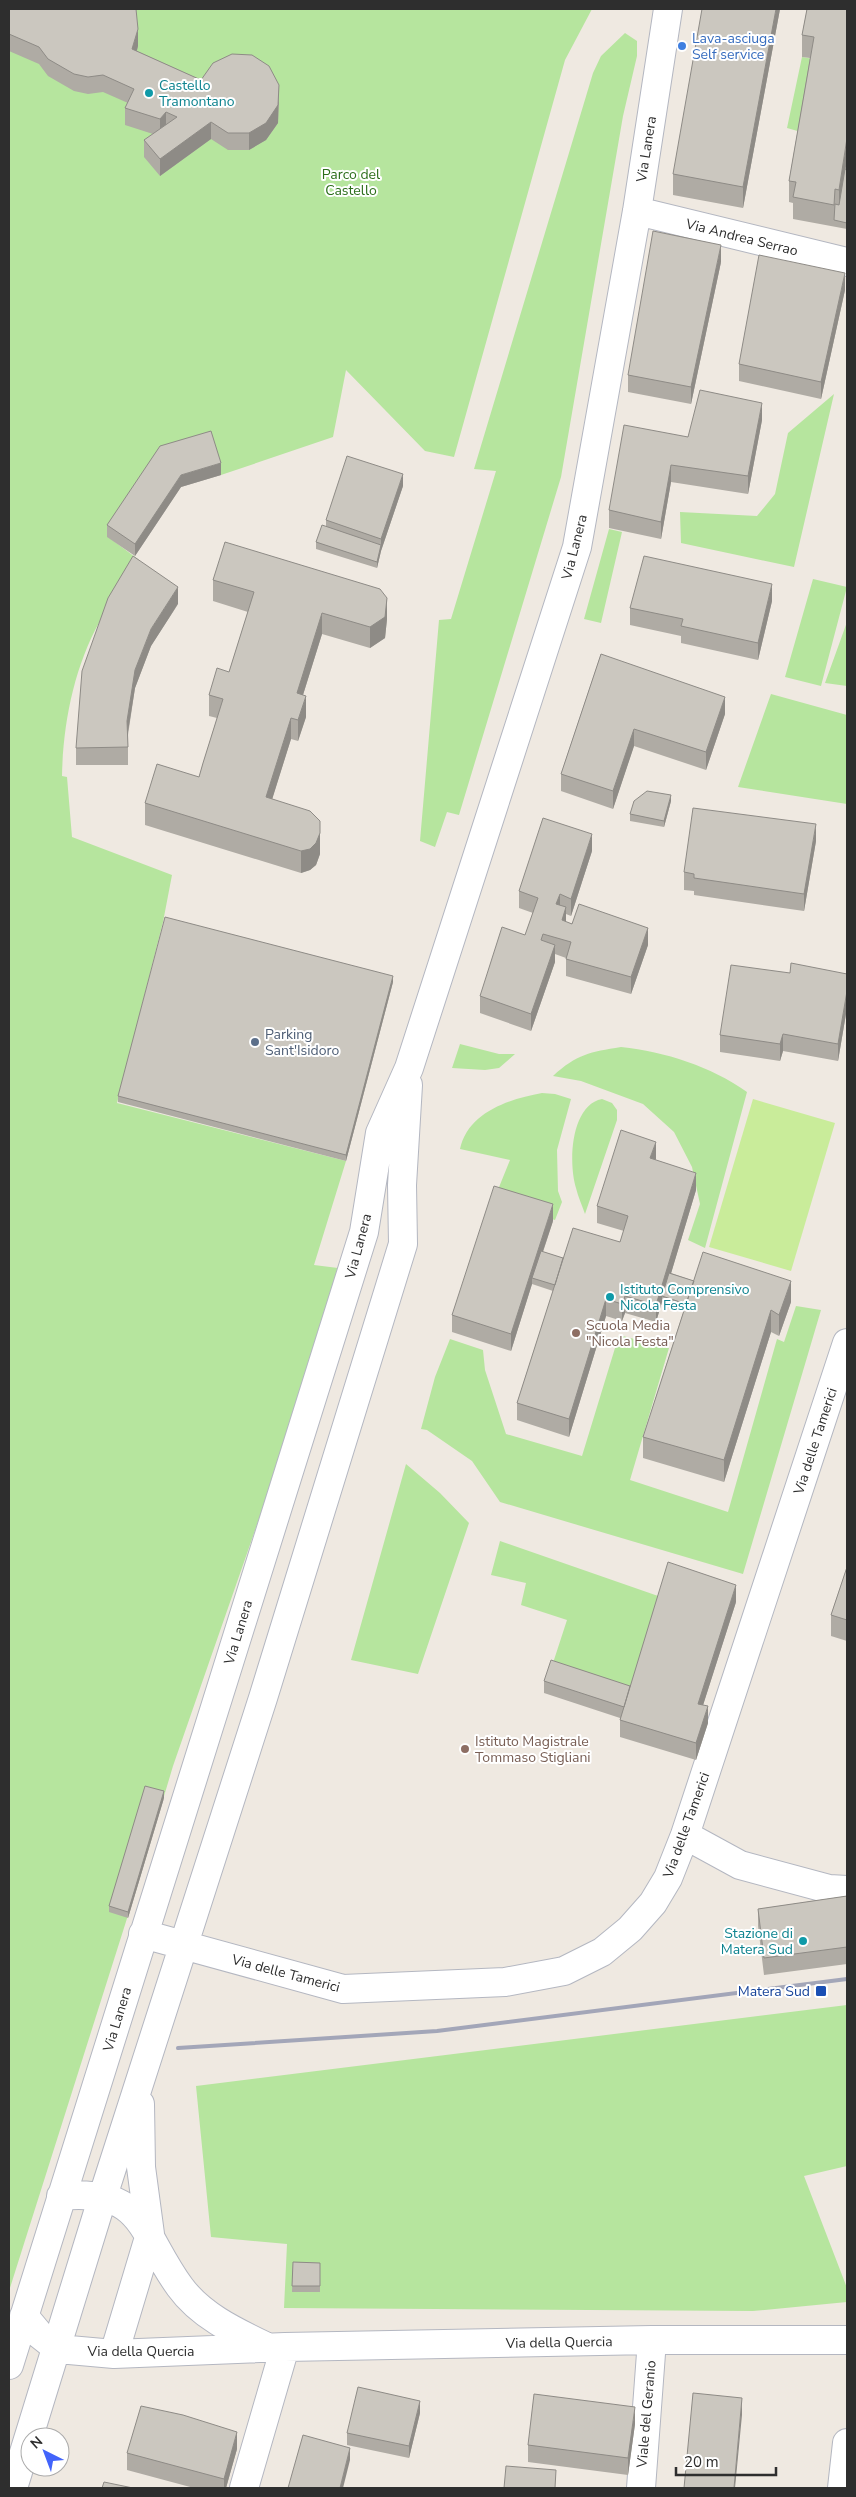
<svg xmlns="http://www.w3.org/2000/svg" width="856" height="2497" viewBox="0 0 856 2497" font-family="'Nunito Sans',sans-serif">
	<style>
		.green { fill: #b6e59e }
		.pitch { fill: #c9ec9a }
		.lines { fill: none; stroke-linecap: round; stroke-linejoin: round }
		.minor-casing { stroke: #b4b7c1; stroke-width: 30 }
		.minor { stroke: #fff; stroke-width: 28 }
		.rail { stroke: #a3a6b8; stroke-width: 4 }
		.wall { fill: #afaba4 }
		.shaded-wall { fill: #8e8b86 }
		.building { fill: #cbc7bf; stroke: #8e8b86 }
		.shop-dot { fill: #3f7fe0; stroke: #fff; stroke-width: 2 }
		.culture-dot { fill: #0f9aa8; stroke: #fff; stroke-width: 2 }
		.service-dot { fill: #5c6f8a; stroke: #fff; stroke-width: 2 }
		.education-dot { fill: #8d6e63; stroke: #fff; stroke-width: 2 }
		.transit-dot { fill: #1a4fb4; stroke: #fff; stroke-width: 2 }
		.labels { text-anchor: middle; stroke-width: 4; stroke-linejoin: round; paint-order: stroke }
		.shop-label { font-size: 14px; fill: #366cbe; stroke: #fff; text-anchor: start }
		.culture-label { font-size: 14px; fill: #0d838f; stroke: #fff; text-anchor: start }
		.street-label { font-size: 14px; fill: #2e2e2e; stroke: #fff }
		.park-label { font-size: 14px; fill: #2c6e1b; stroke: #fff }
		.service-label { font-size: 14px; fill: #4e5e75; stroke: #fff; text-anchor: start }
		.education-label { font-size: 14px; fill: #785e54; stroke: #fff; text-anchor: start }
		.transit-label { font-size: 14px; fill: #164399; stroke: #fff; text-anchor: end }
	</style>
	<rect width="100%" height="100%" fill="#efe9e1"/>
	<!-- green -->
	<path class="green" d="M 9,9 L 592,9 L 565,60 L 454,457 L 425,451 L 346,370 L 333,437 L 221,475 L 211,443 L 107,536 L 139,560 C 131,582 112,601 100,621 C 74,667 63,724 62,776 L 67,777 L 72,837 L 172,875 L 163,922 L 117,1103 L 346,1161 L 314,1265 L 346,1269 L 173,1766 L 136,1890 L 9,2291 Z
		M 625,33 L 637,41 L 637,56 L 623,116 L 561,477 L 459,815 L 447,812 L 435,847 L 420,841 L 439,620 L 451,619 L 496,471 L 474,469 L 593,73 L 601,56 Z
		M 802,57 L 814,59 L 801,132 L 787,128 Z
		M 834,394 L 794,567 L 681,543 L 680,512 L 757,516 L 775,494 L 788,433 Z
		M 609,529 L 622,532 L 601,623 L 584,619 Z
		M 813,579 L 847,587 L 821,686 L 785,677 Z
		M 847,622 L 847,686 L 825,683 Z
		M 771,694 L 847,715 L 847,804 L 738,787 Z
		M 460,1044 L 499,1054 L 515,1054 L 499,1068 L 485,1070 L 452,1068 Z
		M 621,1047 C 666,1052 710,1066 747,1092 L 705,1248 L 688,1240 L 700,1204 L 692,1167 L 674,1132 L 643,1104 L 581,1081 L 553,1076 C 577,1054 590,1052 621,1047 Z
		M 542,1093 L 555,1094 L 571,1099 L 557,1150 L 558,1191 L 562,1202 L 555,1220 L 493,1202 L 510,1160 L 460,1149 C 468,1112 509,1099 542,1093 Z
		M 602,1099 L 612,1103 L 617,1110 L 617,1120 L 585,1214 C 582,1205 578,1197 576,1188 C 568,1162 571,1105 602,1099 Z
		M 796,1306 L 821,1310 L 743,1574 L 500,1502 L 472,1461 L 427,1430 L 421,1429 L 435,1377 L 450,1339 L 483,1350 L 485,1370 L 506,1434 L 582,1456 L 619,1335 L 669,1348 L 630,1480 L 728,1512 L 777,1339 L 784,1342 Z
		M 406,1464 L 440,1493 L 469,1523 L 418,1674 L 351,1660 Z
		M 500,1541 L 661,1597 L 631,1697 L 552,1666 L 567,1620 L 521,1605 L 526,1583 L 491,1575 Z
		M 847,2005 L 847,2166 L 804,2176 L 847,2288 L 847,2302 L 753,2311 L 284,2308 L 287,2244 L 211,2237 L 196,2086 Z"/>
	<!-- pitch -->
	<path class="pitch" d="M 753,1099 L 835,1123 L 791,1271 L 709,1247 Z"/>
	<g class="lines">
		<defs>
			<path id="minor" d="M 637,211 L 847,262
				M 685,1835 L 740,1865 L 829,1889 L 847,1890
				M 143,1934 L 343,1989 L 505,1982 L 564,1971 L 602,1952 L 630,1929 L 653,1903 L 668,1878 L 685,1835 L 847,1343
				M 61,2196 C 145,2188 140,2232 180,2287 C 201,2316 236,2332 267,2347
				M 24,2316 L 39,2334 L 58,2349 L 114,2354 L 285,2347 L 652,2340 L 847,2340
				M 114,2354 L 150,2234 L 141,2167 L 140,2104
				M 9,2365 L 364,1232 L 380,1133 L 409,1068 L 577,547 L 637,211 L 668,9
				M 13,2488 L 103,2196 L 263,1698 L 403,1244 L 402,1185 L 408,1085
				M 244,2488 L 285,2347
				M 641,2488 L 652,2340
				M 842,2488 L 847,2443"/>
		</defs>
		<!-- minor casing -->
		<use href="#minor" class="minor-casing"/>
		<!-- minor -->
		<use href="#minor" class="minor"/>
		<!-- rail -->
		<path class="rail" d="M 178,2048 L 437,2031 L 847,1979"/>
	</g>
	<!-- wall -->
	<path class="wall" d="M 9,9 L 138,46 L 137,51 L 201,80 L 279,102 L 278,123 L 266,140 L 249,150 L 228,150 L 211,139 L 160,176 L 144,157 L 144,140 L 153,134 L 125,125 L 125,108 L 128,103 L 103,92 L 88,94 L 74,91 L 48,76 L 39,64 L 9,51 Z
		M 780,9 L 743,208 L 673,195 L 673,174 Z
		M 807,9 L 846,170 L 847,170 L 847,229 L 793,219 L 793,203 L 789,202 L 789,181 L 810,58 L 802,57 L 802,35 Z
		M 721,262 L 691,404 L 628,392 L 628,375 Z
		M 845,290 L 821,399 L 739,381 L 739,364 Z
		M 762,420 L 748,494 L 671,482 L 661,539 L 609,528 L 609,510 L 688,437 Z
		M 221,463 L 221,475 L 181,487 L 135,556 L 107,537 L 107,525 Z
		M 403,486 L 381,551 L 377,568 L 316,549 L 316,542 L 326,526 L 326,520 Z
		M 213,580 L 387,619 L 385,638 L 370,648 L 322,634 L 303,695 L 306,717 L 298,741 L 291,739 L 272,799 L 320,854 L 316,865 L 310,870 L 301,873 L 145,825 L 145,803 L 199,777 L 217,718 L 209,716 L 209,695 L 229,672 L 248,612 L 213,601 Z
		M 772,601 L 758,660 L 681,643 L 681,636 L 630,625 L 630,608 Z
		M 178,604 L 151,646 L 135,688 L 128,735 L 128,765 L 76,765 L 76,748 Z
		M 601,654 L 725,714 L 706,770 L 634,746 L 613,809 L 561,791 L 561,774 Z
		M 671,801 L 664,827 L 630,821 L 630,814 Z
		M 816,841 L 804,911 L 694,895 L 694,891 L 684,890 L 684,872 Z
		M 592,851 L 571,916 L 566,914 L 566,922 L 648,945 L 631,994 L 566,976 L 566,958 L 555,954 L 555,962 L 531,1031 L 480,1013 L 480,996 L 525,935 L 533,913 L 519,908 L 519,891 Z
		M 790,973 L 847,974 L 847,1008 L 838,1061 L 783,1051 L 780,1061 L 720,1052 L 720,1035 Z
		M 393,982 L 346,1161 L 118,1102 L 118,1096 Z
		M 656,1159 L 655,1160 L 696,1190 L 671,1273 L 694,1281 L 791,1302 L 779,1336 L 771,1332 L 724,1482 L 643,1458 L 643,1437 L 684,1310 L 662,1302 L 656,1322 L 625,1313 L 622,1321 L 606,1316 L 569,1437 L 517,1420 L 517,1403 L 553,1291 L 532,1284 L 511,1351 L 452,1332 L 452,1315 L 553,1221 L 543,1252 L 563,1258 L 620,1242 L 624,1231 L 597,1223 L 597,1206 Z
		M 847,1567 L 847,1641 L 831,1636 L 831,1615 Z
		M 736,1602 L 703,1705 L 708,1723 L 696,1760 L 620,1737 L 620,1718 L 544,1693 L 544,1681 L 630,1686 Z
		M 164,1798 L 128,1918 L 109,1912 L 109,1906 Z
		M 847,1896 L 847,1964 L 764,1975 L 758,1926 L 758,1909 Z
		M 293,2262 L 320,2263 L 320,2292 L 292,2292 Z
		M 420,2413 L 409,2458 L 347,2445 L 347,2433 Z
		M 635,2424 L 628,2475 L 528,2462 L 528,2445 Z
		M 237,2449 L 226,2488 L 194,2488 L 127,2470 L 127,2453 Z"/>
	<!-- shaded-wall -->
	<path class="shaded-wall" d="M 776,9 L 780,9 L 743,208 L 743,187 Z
		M 138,29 L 138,46 L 132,67 L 132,49 Z
		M 279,85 L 278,123 L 266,140 L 249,150 L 249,133 Z
		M 166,112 L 166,129 L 160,136 L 160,119 Z
		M 211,122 L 211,139 L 160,176 L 160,159 Z
		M 847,138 L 847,160 L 839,212 L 839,190 Z
		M 721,245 L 721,262 L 691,404 L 691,387 Z
		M 845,273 L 845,290 L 821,399 L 821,382 Z
		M 762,403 L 762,420 L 748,494 L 748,476 Z
		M 221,463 L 221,475 L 181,487 L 135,556 L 135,544 L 181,475 Z
		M 671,465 L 671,482 L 661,539 L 661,522 Z
		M 403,474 L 403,486 L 381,551 L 377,568 L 377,562 L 381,545 L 381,539 Z
		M 772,584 L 772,601 L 758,660 L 758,643 Z
		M 178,587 L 178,604 L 151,646 L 135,688 L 127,738 L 127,721 L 135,670 L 151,629 Z
		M 387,598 L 387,619 L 385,638 L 370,648 L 370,627 Z
		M 322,613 L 322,634 L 297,714 L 297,693 Z
		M 306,696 L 306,717 L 298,741 L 298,720 Z
		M 725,697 L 725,714 L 706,770 L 706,752 Z
		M 291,718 L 291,739 L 266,819 L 266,797 Z
		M 634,729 L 634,746 L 613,809 L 613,791 Z
		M 671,795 L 671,801 L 664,827 L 664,821 Z
		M 816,824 L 816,841 L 804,911 L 804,894 Z
		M 320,833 L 320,854 L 316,865 L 310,870 L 301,873 L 301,851 Z
		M 592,834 L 592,851 L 571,916 L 571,899 Z
		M 560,894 L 560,911 L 556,904 Z
		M 566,907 L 566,924 L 562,920 Z
		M 648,928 L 648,945 L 631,994 L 631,977 Z
		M 555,945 L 555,962 L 531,1031 L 531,1014 Z
		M 393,976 L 393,982 L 346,1161 L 346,1155 Z
		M 847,991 L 847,1008 L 838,1061 L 838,1044 Z
		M 783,1034 L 783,1051 L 780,1061 L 780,1044 Z
		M 656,1142 L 656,1159 L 650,1175 L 650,1158 Z
		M 696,1173 L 696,1190 L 664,1297 L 662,1296 L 662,1302 L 656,1322 L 656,1305 Z
		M 553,1204 L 553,1221 L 534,1278 L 532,1278 L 532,1284 L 511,1351 L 511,1334 Z
		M 791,1281 L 791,1302 L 779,1336 L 779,1315 Z
		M 625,1296 L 625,1313 L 622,1321 L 622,1304 Z
		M 606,1299 L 606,1316 L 569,1437 L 569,1419 Z
		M 771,1310 L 771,1332 L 724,1482 L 724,1460 Z
		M 736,1585 L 736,1602 L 698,1721 L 698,1704 Z
		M 708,1706 L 708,1723 L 696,1760 L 696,1743 Z
		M 164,1791 L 164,1798 L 128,1918 L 128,1912 Z
		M 742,2398 L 742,2415 L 735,2488 L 734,2488 Z
		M 420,2401 L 420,2413 L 409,2458 L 409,2446 Z
		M 635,2407 L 635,2424 L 628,2475 L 628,2458 Z
		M 237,2432 L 237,2449 L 226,2488 L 224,2488 L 224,2479 Z
		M 350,2448 L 350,2460 L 343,2488 L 340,2488 Z"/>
	<!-- building -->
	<path class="building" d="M 9,9 L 136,9 L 138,29 L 132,49 L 201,80 L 213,63 L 232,54 L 252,55 L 269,66 L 279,85 L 278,105 L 266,123 L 249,133 L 228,133 L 211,122 L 160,159 L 144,140 L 177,117 L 166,112 L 160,119 L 125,108 L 134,89 L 103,75 L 88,77 L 74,74 L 48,59 L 39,47 L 9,34 Z
		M 702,9 L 776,9 L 743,187 L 673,174 Z
		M 807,9 L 847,9 L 847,138 L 839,190 L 835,189 L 834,205 L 793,197 L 796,182 L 789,181 L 814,37 L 802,35 Z
		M 845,169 L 847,170 L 847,223 L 834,220 L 835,204 L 839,205 Z
		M 653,231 L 721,245 L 691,387 L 628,375 Z
		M 759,255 L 845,273 L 821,382 L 739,364 Z
		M 700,390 L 762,403 L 748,476 L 671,465 L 661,522 L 609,510 L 624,425 L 688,437 Z
		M 211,431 L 221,463 L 181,475 L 135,544 L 107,525 L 160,446 Z
		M 347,456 L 403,474 L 381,539 L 326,520 Z
		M 322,525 L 381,545 L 377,562 L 316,542 Z
		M 225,542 L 380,589 L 387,598 L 385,617 L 370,627 L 322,613 L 297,693 L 306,696 L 298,720 L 291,718 L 266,797 L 310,811 L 320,821 L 320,833 L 316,843 L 310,849 L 301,851 L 145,803 L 157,764 L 199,777 L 203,763 L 223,699 L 209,695 L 217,668 L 229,672 L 254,592 L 213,580 Z
		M 133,556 L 178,587 L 151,629 L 135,670 L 127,721 L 128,747 L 76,748 L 82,671 L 108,598 Z
		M 644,556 L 772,584 L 758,643 L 681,626 L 683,619 L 630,608 Z
		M 601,654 L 725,697 L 706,752 L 634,729 L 613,791 L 561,774 Z
		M 647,791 L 671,795 L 664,821 L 630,814 L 634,801 Z
		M 693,808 L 816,824 L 804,894 L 694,878 L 694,874 L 684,872 Z
		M 543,818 L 592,834 L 571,899 L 560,894 L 556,904 L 566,907 L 562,920 L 572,924 L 579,904 L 648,928 L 631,977 L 566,959 L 571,942 L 543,934 L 541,940 L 555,945 L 531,1014 L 480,996 L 502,927 L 525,935 L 538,898 L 519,891 Z
		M 165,917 L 393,976 L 346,1155 L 118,1096 Z
		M 791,963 L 847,974 L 847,991 L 838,1044 L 783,1034 L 780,1044 L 720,1035 L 731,965 L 790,973 Z
		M 621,1130 L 656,1142 L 650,1158 L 696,1173 L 656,1305 L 625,1296 L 622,1304 L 606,1299 L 569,1419 L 517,1403 L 573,1228 L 620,1242 L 628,1216 L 597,1206 Z
		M 494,1186 L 553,1204 L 511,1334 L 452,1315 Z
		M 541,1251 L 563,1258 L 555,1285 L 532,1278 Z
		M 703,1252 L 791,1281 L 779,1315 L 771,1310 L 724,1460 L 643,1437 Z
		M 669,1273 L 694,1281 L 686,1304 L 662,1296 Z
		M 668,1562 L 736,1585 L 698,1704 L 708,1706 L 696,1743 L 620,1720 Z
		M 847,1567 L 847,1620 L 831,1615 Z
		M 551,1660 L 630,1686 L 624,1707 L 544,1681 Z
		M 145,1786 L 164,1791 L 128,1912 L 109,1906 Z
		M 847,1896 L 847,1947 L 764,1958 L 758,1909 Z
		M 293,2262 L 320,2263 L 320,2286 L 292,2286 Z
		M 358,2387 L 420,2401 L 409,2446 L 347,2433 Z
		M 693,2393 L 742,2398 L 734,2488 L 684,2488 Z
		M 534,2394 L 635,2407 L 628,2458 L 528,2445 Z
		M 141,2406 L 183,2415 L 237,2432 L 224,2479 L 127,2453 Z
		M 303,2435 L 350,2448 L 340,2488 L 288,2488 Z
		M 506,2466 L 556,2470 L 555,2488 L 504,2488 Z
		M 104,2482 L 133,2488 L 102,2488 Z"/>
	<!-- markers -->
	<circle class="shop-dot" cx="682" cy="46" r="5"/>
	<g class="culture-dot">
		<circle cx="149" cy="93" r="5"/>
		<circle cx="610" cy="1297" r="5"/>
		<circle cx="803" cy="1941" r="5"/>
	</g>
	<circle class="service-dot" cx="255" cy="1042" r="5"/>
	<g class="education-dot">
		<circle cx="576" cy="1333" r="5"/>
		<circle cx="465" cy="1749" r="5"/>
	</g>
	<rect class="transit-dot" x="815" y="1985" width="12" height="12" rx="2.5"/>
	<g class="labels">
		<!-- shop labels -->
		<g class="shop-label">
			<text x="692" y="43">Lava-asciuga<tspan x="692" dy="16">Self service</tspan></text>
		</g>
		<!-- culture labels -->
		<g class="culture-label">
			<text x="159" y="90">Castello<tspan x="159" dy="16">Tramontano</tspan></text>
			<text x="620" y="1294">Istituto Comprensivo<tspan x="620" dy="16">Nicola Festa</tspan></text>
			<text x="793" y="1938" text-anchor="end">Stazione di<tspan x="793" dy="16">Matera Sud</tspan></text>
		</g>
		<!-- street labels -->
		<g class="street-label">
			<text transform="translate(646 149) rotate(-81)" y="5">Via Lanera</text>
			<text transform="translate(742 237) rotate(14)" y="5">Via Andrea Serrao</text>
			<text transform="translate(574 547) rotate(-76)" y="5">Via Lanera</text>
			<text transform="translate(358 1246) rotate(-75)" y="5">Via Lanera</text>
			<text transform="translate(815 1441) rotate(-72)" y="5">Via delle Tamerici</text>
			<text transform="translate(238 1632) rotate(-73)" y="5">Via Lanera</text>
			<text transform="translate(686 1825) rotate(-70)" y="5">Via delle Tamerici</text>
			<text transform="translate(286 1973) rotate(15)" y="5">Via delle Tamerici</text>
			<text transform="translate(117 2019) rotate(-73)" y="5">Via Lanera</text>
			<text transform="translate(559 2342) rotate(-1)" y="5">Via della Quercia</text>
			<text x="141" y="2356">Via della Quercia</text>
			<text transform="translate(646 2414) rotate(-85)" y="5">Viale del Geranio</text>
		</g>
		<!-- park labels -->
		<g class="park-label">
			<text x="351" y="179">Parco del<tspan x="351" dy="16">Castello</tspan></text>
		</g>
		<!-- service labels -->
		<g class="service-label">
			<text x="265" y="1039">Parking<tspan x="265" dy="16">Sant'Isidoro</tspan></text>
		</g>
		<!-- education labels -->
		<g class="education-label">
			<text x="586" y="1330">Scuola Media<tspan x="586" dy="16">"Nicola Festa"</tspan></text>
			<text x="475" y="1746">Istituto Magistrale<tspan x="475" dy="16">Tommaso Stigliani</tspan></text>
		</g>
		<!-- transit labels -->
		<g class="transit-label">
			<text x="810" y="1996">Matera Sud</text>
		</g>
	</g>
	<!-- border -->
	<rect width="856" height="2497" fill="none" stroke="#2e2e2e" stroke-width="20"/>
	<!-- north arrow -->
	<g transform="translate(45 2452) rotate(318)"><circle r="24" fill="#ffffff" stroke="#ababab"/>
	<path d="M0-4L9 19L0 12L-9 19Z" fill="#4264fb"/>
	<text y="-8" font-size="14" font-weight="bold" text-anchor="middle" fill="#2e2e2e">N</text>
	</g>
	<!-- scale -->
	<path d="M676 2467v8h100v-8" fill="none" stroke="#2e2e2e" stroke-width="2.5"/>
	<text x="684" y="2467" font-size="15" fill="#2e2e2e" stroke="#ffffff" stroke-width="4" paint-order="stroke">20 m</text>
</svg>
